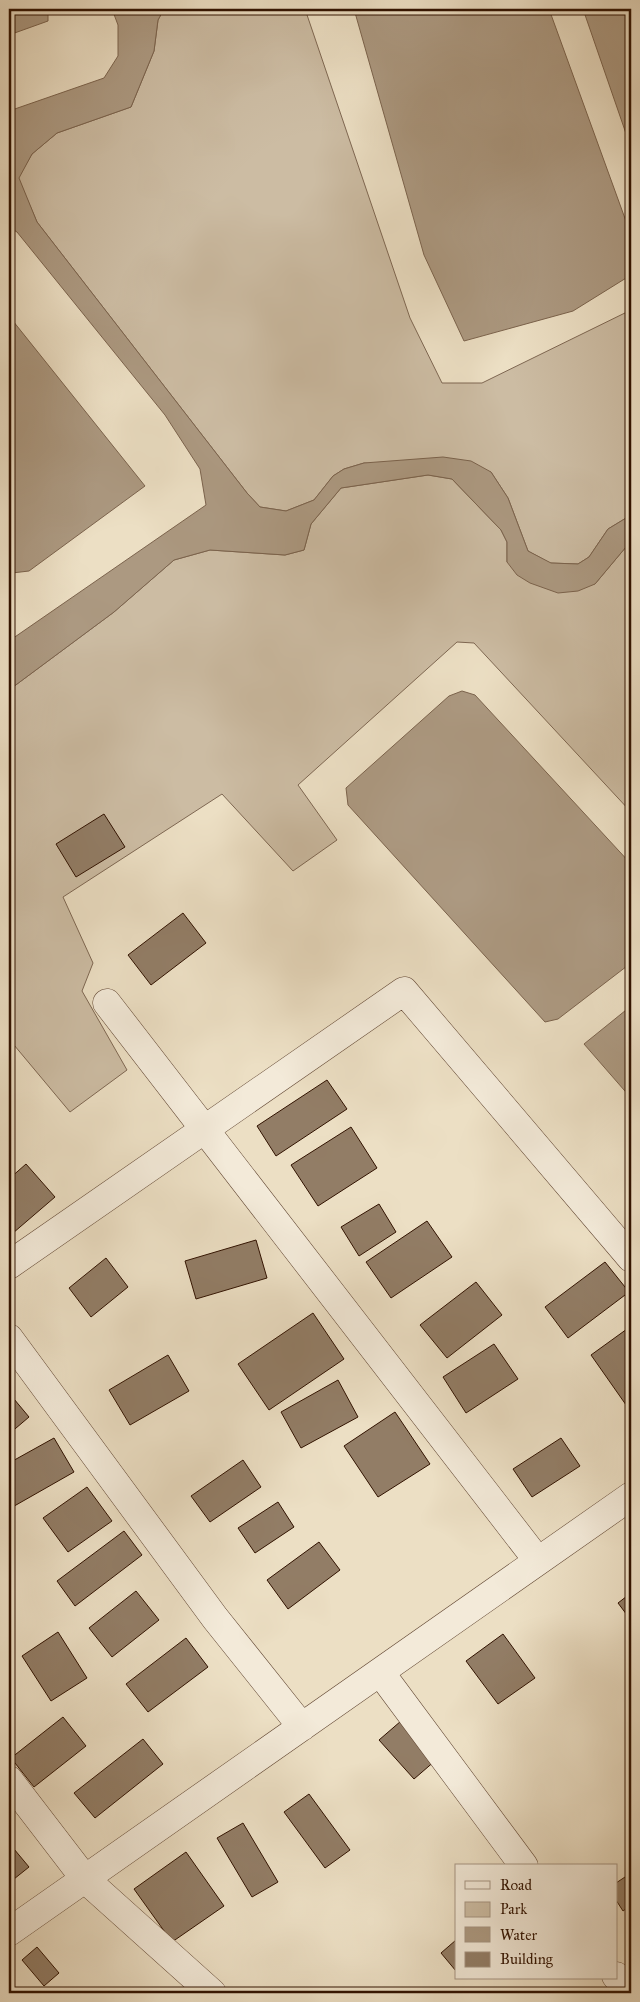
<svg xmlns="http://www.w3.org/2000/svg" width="640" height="2002" viewBox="0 0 640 2002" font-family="'IM FELL Great Primer',serif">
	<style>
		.green { fill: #ccbca3; stroke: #7e6752 }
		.water { fill: #ac9981; stroke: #7b634d }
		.building { fill: #927d66; stroke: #311200 }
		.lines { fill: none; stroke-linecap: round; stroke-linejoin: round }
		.minor-casing { stroke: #604531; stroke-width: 29 }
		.minor { stroke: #f3ead9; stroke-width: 28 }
	</style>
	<rect width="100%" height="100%" fill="#ecdfc4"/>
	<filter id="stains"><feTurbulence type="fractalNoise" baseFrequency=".004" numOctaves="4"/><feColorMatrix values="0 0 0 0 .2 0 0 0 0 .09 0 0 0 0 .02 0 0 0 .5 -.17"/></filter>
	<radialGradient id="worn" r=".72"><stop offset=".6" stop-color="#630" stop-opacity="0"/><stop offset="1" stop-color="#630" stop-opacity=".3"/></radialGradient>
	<!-- green -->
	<path class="green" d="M 164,9 L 305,9 L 410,318 L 442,383 L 482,383 L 631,310 L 631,515 L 608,529 L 589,557 L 578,564 L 550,563 L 528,551 L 508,498 L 491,472 L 364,463 L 344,469 L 333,476 L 314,500 L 286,511 L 260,507 L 247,493 L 37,222 L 18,178 L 32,154 L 57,133 L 131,107 L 154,51 L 158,20 Z
		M 428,475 L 452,479 L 501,530 L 507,542 L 507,562 L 595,584 L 631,541 L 631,812 L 474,643 L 457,642 L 298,785 L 337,840 L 293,871 L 222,794 L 63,897 L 93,963 L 82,991 L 127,1070 L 70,1112 L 9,1039 L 9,690 L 114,612 L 174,560 L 210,550 L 285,555 L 304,550 L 311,524 L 341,488 Z"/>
	<!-- water -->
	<path class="water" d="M 9,9 L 48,9 L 48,21 L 9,35 Z
		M 112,9 L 164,9 L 158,20 L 154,51 L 131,107 L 57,133 L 32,154 L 19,178 L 37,222 L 247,493 L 260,507 L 286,511 L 314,500 L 333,476 L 344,469 L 364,463 L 443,457 L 471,461 L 491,472 L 508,498 L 528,551 L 551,563 L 578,564 L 589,557 L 608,529 L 631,515 L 631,541 L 595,584 L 578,591 L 558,593 L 530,583 L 517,575 L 507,562 L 507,542 L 501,530 L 452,479 L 428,475 L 341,488 L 311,524 L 304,550 L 285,555 L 210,550 L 174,560 L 114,612 L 9,690 L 9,641 L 206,505 L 200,469 L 165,415 L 17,232 L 9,227 L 9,111 L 104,78 L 118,56 L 118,25 Z
		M 354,9 L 549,9 L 631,235 L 631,275 L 573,311 L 464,341 L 424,255 Z
		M 583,9 L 631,9 L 631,148 Z
		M 9,316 L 145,486 L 29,571 L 12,573 L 9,571 Z
		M 462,691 L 475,695 L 631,864 L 631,963 L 558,1019 L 545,1022 L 348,805 L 346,788 L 449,696 Z
		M 631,1006 L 631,1098 L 584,1044 Z"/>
	<!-- building -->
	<path class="building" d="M 104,814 L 125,847 L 76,877 L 56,844 Z
		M 183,913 L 206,943 L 151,985 L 128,955 Z
		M 327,1080 L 347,1109 L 276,1156 L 257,1126 Z
		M 351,1127 L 377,1168 L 318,1206 L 291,1165 Z
		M 26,1164 L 55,1197 L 13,1233 L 9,1227 L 9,1179 Z
		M 379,1204 L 396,1232 L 359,1256 L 341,1227 Z
		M 427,1221 L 452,1257 L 391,1298 L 366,1262 Z
		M 256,1240 L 267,1278 L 196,1299 L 185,1261 Z
		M 106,1258 L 128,1287 L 91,1317 L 69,1288 Z
		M 605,1262 L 629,1292 L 568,1338 L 545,1307 Z
		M 476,1282 L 502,1315 L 447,1358 L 420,1325 Z
		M 313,1313 L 344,1359 L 269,1410 L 238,1364 Z
		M 627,1329 L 631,1335 L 631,1412 L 591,1355 Z
		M 494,1344 L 518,1379 L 466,1413 L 443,1377 Z
		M 168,1355 L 189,1391 L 130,1425 L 109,1390 Z
		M 338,1380 L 358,1417 L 301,1448 L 281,1412 Z
		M 9,1393 L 29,1417 L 9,1434 Z
		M 395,1412 L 430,1464 L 378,1497 L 344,1446 Z
		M 54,1438 L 74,1472 L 9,1509 L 9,1463 Z
		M 561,1438 L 580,1466 L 532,1497 L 513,1469 Z
		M 243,1460 L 261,1487 L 210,1522 L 191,1496 Z
		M 87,1487 L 112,1521 L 68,1552 L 43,1518 Z
		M 278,1502 L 294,1527 L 255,1553 L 238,1528 Z
		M 124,1531 L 142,1555 L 75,1606 L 57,1581 Z
		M 319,1542 L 340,1570 L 288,1609 L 267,1580 Z
		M 136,1591 L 159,1620 L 112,1657 L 89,1628 Z
		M 631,1593 L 631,1619 L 630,1619 L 618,1603 Z
		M 58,1632 L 87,1678 L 51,1701 L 22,1656 Z
		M 503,1634 L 535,1678 L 498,1704 L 466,1661 Z
		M 186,1638 L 208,1667 L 148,1712 L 126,1684 Z
		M 63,1717 L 86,1746 L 34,1787 L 11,1758 Z
		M 401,1721 L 436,1760 L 414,1779 L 379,1740 Z
		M 143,1739 L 163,1764 L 95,1818 L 74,1793 Z
		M 309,1794 L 350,1850 L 325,1868 L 284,1812 Z
		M 243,1823 L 278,1882 L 252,1897 L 217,1838 Z
		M 9,1843 L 29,1867 L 9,1883 Z
		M 186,1852 L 224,1906 L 172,1942 L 134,1889 Z
		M 631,1873 L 631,1905 L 623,1911 L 616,1900 L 616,1883 Z
		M 456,1940 L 456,1971 L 441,1953 Z
		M 37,1947 L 59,1973 L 44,1986 L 22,1960 Z"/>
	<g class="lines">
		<defs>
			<path id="minor" d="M 107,1003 L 538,1561
				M 9,1265 L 404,991 L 631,1258
				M 9,1338 L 215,1618 L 302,1727
				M 380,1672 L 524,1866
				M 9,1780 L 85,1879 L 212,1993
				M 9,1932 L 631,1496
				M 616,1976 L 631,1993"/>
		</defs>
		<!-- minor casing -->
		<use href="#minor" class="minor-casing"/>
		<!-- minor -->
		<use href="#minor" class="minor"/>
	</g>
	<!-- margin -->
	<rect width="640" height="2002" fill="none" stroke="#ecdfc4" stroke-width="30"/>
	<rect x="10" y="10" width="620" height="1982" fill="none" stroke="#311200" stroke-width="2.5"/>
	<rect x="15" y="15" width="610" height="1972" fill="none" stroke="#311200"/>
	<!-- legend -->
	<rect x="455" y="1864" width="162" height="115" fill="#f3ead9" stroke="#a59482"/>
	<rect x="465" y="1881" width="25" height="8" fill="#f3ead9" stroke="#a59482"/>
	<text x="500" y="1890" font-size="15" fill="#311200">Road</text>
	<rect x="465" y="1902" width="25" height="15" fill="#ccbca3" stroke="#a59482"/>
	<text x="500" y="1914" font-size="15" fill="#311200">Park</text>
	<rect x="465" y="1927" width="25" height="15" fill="#ac9981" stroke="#a59482"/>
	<text x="500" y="1940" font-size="15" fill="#311200">Water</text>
	<rect x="465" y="1952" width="25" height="15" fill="#927d66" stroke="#a59482"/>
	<text x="500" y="1964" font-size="15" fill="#311200">Building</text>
	<rect width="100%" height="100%" filter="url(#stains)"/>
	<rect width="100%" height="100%" fill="url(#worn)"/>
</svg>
